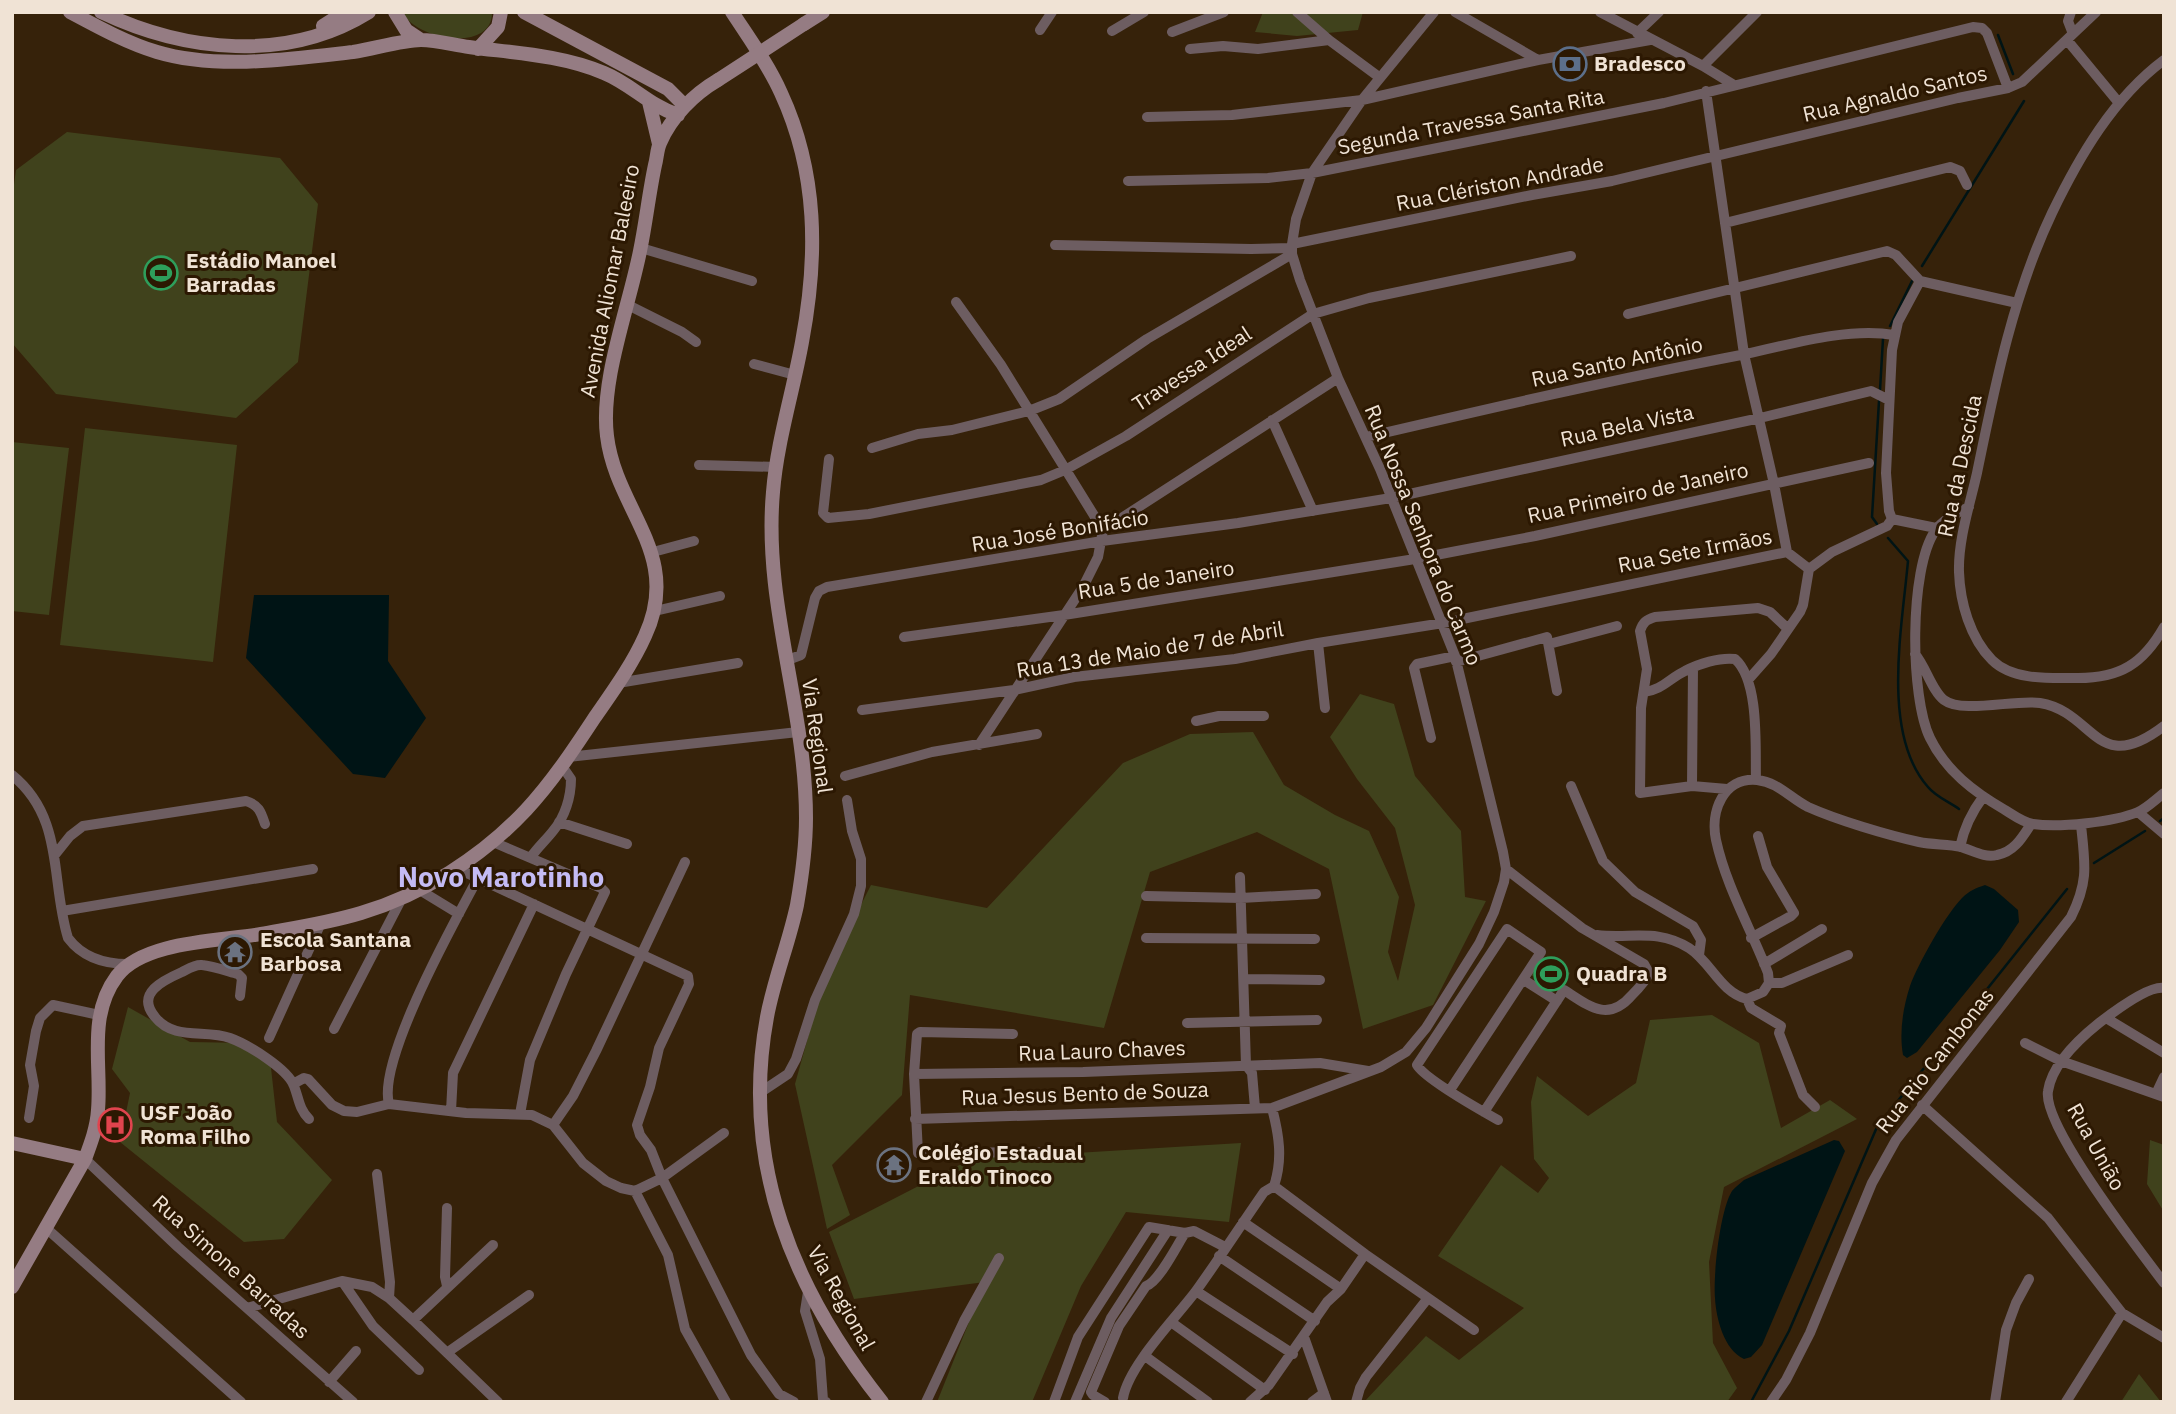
<svg xmlns="http://www.w3.org/2000/svg" width="2176" height="1414" viewBox="0 0 2176 1414" font-family="'IBM Plex Sans',sans-serif">
	<style>
		.green { fill: #40421c }
		.water { fill: #001415 }
		.lines { fill: none; stroke-linecap: round; stroke-linejoin: round }
		.stream { stroke: #001415; stroke-width: 2.5 }
		.street { stroke: #6d5d61; stroke-width: 10 }
		.secondary { stroke: #957c83; stroke-width: 14 }
		.secondary-bridge { stroke: #957c83; stroke-width: 14 }
		.labels { text-anchor: middle; stroke-width: 6; stroke-linejoin: round; paint-order: stroke }
		.poi-label { font-size: 21px; font-weight: bold; fill: #f0e3d5; stroke: #2c1802; text-anchor: start }
		.street-label { font-size: 21px; fill: #f0e3d5; stroke: #2c1802 }
		.district-label { font-size: 28px; font-weight: bold; fill: #c4bbf4; stroke: #2c1802 }
	</style>
	<rect width="100%" height="100%" fill="#36220a"/>
	<!-- green -->
	<path class="green" d="M 402,12 L 492,12 C 493,53 417,41 402,12 Z
		M 1263,12 L 1363,12 L 1358,30 L 1297,36 L 1255,32 Z
		M 67,132 L 280,158 L 318,204 L 298,362 L 236,418 L 56,394 L 12,343 L 12,199 L 16,170 Z
		M 85,428 L 237,445 L 213,662 L 60,645 Z
		M 12,442 L 69,448 L 49,615 L 12,611 Z
		M 1360,694 L 1394,704 L 1415,776 L 1461,831 L 1465,897 L 1486,901 L 1433,1005 L 1363,1029 L 1329,869 L 1257,832 L 1150,872 L 1104,1028 L 910,995 L 902,1095 L 832,1165 L 850,1215 L 827,1229 L 795,1084 L 825,976 L 871,885 L 987,908 L 1123,763 L 1190,734 L 1253,732 L 1284,785 L 1335,815 L 1369,831 L 1399,897 L 1388,952 L 1398,981 L 1415,905 L 1395,828 L 1357,779 L 1330,737 Z
		M 1543,957 L 1570,973 L 1559,992 L 1531,975 Z
		M 128,1007 L 190,1042 L 245,1043 L 270,1059 L 277,1122 L 332,1180 L 284,1239 L 244,1242 L 120,1142 L 130,1093 L 112,1069 Z
		M 1712,1015 L 1759,1043 L 1781,1128 L 1830,1100 L 1857,1119 L 1724,1187 L 1709,1262 L 1713,1343 L 1737,1388 L 1727,1402 L 1364,1402 L 1426,1336 L 1459,1360 L 1524,1308 L 1438,1256 L 1501,1165 L 1538,1193 L 1549,1178 L 1534,1159 L 1531,1102 L 1537,1076 L 1588,1116 L 1636,1083 L 1650,1020 Z
		M 2150,1140 L 2164,1145 L 2164,1212 L 2147,1184 Z
		M 1241,1143 L 1229,1222 L 1126,1212 L 1081,1286 L 1032,1402 L 937,1402 L 985,1282 L 854,1299 L 829,1232 L 977,1156 L 1076,1153 Z
		M 2139,1374 L 2161,1402 L 2121,1402 Z"/>
	<!-- water -->
	<path class="water" d="M 254,595 L 389,595 L 388,661 L 426,718 L 385,778 L 353,774 L 246,658 Z
		M 1985,885 L 1994,889 L 2018,910 L 2019,922 L 2000,950 L 1917,1052 L 1907,1058 L 1903,1055 C 1899,1032 1903,1008 1910,986 C 1918,964 1946,914 1962,898 C 1969,891 1976,888 1985,885 Z
		M 1834,1140 L 1839,1141 L 1845,1151 L 1762,1345 L 1751,1357 L 1744,1359 C 1724,1350 1716,1318 1715,1298 C 1713,1275 1720,1210 1732,1191 C 1735,1187 1740,1184 1744,1180 Z"/>
	<g class="lines">
		<!-- stream -->
		<path class="stream" d="M 1998,35 L 2013,74
			M 1922,266 L 2024,101
			M 1890,326 L 1912,281
			M 1880,390 L 1883,339
			M 1877,524 L 1872,517 L 1879,401
			M 1888,538 L 1908,561 C 1902,628 1881,734 1928,787 C 1935,796 1949,802 1959,809
			M 2160,821 L 2164,818
			M 2094,863 L 2145,831
			M 1751,1402 L 1789,1331 L 1877,1127 L 2067,889"/>
		<!-- street -->
		<path class="street" d="M 1297,12 L 1329,40 L 1379,77
			M 1455,12 L 1538,60
			M 1600,12 L 1703,66
			M 2071,12 L 2068,21 L 2073,34
			M 1040,30 L 1052,12
			M 1112,31 L 1144,12
			M 1172,32 L 1224,12
			M 1637,33 L 1659,12
			M 2067,40 L 2119,103
			M 1190,49 L 1223,46 L 1258,49 L 1329,40
			M 2164,60 C 2113,98 2079,157 2052,213 C 2013,295 1995,385 1977,473 C 1970,504 1958,540 1959,572 C 1960,602 1970,638 1992,660 C 2013,681 2051,678 2078,678 C 2120,678 2143,664 2164,627
			M 1734,85 L 1703,66 L 1757,12
			M 1706,91 L 1744,354 L 1774,484 L 1787,552
			M 1147,117 L 1232,115 L 1362,100 L 1538,60 L 1650,40
			M 1128,181 L 1268,178 L 1312,173 L 1664,103 L 1973,27 L 1982,28 L 1987,33 L 2008,88
			M 1725,223 L 1950,167 L 1960,171 L 1967,185
			M 1292,244 L 1532,195 L 1612,181 L 1958,98 L 2008,88 L 2022,82 L 2096,12
			M 1055,245 L 1251,249 L 1292,248
			M 641,248 L 752,281
			M 1920,281 L 2017,303
			M 956,302 L 1001,365 L 1103,530 L 1098,557 L 1083,587 L 979,745
			M 628,305 L 682,332 L 696,342
			M 1628,314 L 1887,251 L 1896,255 L 1920,281
			M 754,364 L 795,375
			M 1272,420 L 1313,511
			M 1366,437 C 1491,408 1616,379 1741,355 C 1788,345 1847,327 1894,335
			M 872,448 L 918,434 L 952,430 L 1029,411 L 1059,399 L 1147,339 L 1292,254
			M 829,459 L 823,513 L 828,518 L 869,514 L 1041,480 L 1065,470 L 1126,436 L 1313,314 L 1369,298 L 1571,256
			M 699,465 L 777,467
			M 1969,507 C 1957,513 1943,519 1935,531 C 1909,569 1910,697 1930,738 C 1946,771 1974,792 2005,810 C 2013,815 2024,823 2033,824 C 2059,828 2114,822 2138,812 C 2147,808 2156,799 2164,793
			M 1892,519 L 1889,511 L 1886,473 L 1892,350 L 1898,322 L 1920,281
			M 1892,519 L 1936,528
			M 1103,530 L 1338,378
			M 653,552 L 694,541
			M 1809,569 L 1832,552 L 1887,526 L 1892,519
			M 655,611 L 720,596
			M 904,637 L 1064,615 L 1415,559 L 1535,536 L 1869,463
			M 1318,643 L 1325,708
			M 1549,644 L 1617,626
			M 1915,654 C 1926,667 1932,691 1944,700 C 1962,714 2016,699 2040,703 C 2095,712 2096,778 2164,726
			M 785,661 L 801,655 L 815,598 L 819,591 L 827,587 L 1102,541 L 1238,523 L 1391,498 L 1760,418 L 1871,391 L 1889,400
			M 1456,662 L 1547,637 L 1557,691
			M 1748,680 L 1771,654 L 1800,612 L 1803,605 L 1809,569
			M 618,683 L 738,663
			M 1644,692 C 1662,690 1670,678 1685,671 C 1698,664 1720,657 1735,659 C 1760,681 1755,749 1756,780
			M 862,710 L 1014,690 L 1074,677 L 1235,659 L 1318,643 L 1443,623 L 1787,552 L 1809,569
			M 1196,721 L 1219,716 L 1264,716
			M 1431,738 L 1414,668 L 1417,664 L 1455,656
			M 568,757 L 798,732
			M 12,775 C 65,818 50,880 68,938 C 83,958 104,964 128,964
			M 845,776 L 932,752 L 1037,734
			M 1571,786 L 1603,861 L 1635,892 L 1693,926 L 1701,940 L 1699,955
			M 1692,786 L 1693,668
			M 1727,789 L 1692,786 L 1640,793 L 1641,708 L 1647,669 L 1640,631 C 1643,622 1646,620 1655,617 L 1758,608 L 1770,612 L 1787,628
			M 2138,812 L 2164,834
			M 559,822 L 627,844
			M 493,842 L 601,888 L 605,892 L 566,974 L 530,1060 L 520,1114
			M 1960,847 C 1964,828 1971,813 1983,797
			M 54,856 L 70,836 L 83,826 L 246,801 C 259,805 261,812 265,824
			M 531,857 C 538,847 546,840 553,831 C 565,817 571,797 571,779 L 562,766
			M 456,868 L 688,976 L 689,984 L 659,1048 L 650,1087 L 637,1125 L 640,1135 L 651,1150 L 662,1178 L 751,1355 L 779,1394 L 794,1402
			M 1240,877 L 1246,1065 L 1252,1073 L 1255,1108
			M 418,889 L 459,914
			M 1146,896 L 1241,898 L 1316,894
			M 62,911 L 313,869
			M 1597,935 C 1631,939 1657,928 1689,948 C 1711,962 1720,992 1747,999 L 1763,992 L 1769,983 L 1768,973 C 1751,929 1726,886 1716,840 C 1710,812 1723,777 1757,780 C 1778,782 1790,798 1808,807 C 1837,820 1887,835 1919,842 C 1933,845 1948,844 1961,847 C 1974,851 1984,858 1997,855 C 2014,852 2022,838 2031,824
			M 1146,938 L 1315,939
			M 1751,938 L 1791,916 L 1794,913 L 1767,867 L 1758,836
			M 1764,964 L 1822,929
			M 1244,979 L 1320,980
			M 1524,980 L 1557,1001
			M 1769,983 L 1782,983 L 1848,955
			M 2164,988 C 2149,985 2112,1013 2099,1023 C 2079,1039 2052,1064 2048,1091 C 2042,1126 2140,1251 2164,1283
			M 240,996 L 242,978 L 238,974 C 227,971 213,966 202,965 C 195,964 188,969 182,972 C 164,980 135,993 155,1017 C 174,1041 205,1029 230,1038 C 247,1044 288,1069 294,1086 C 299,1099 299,1109 309,1119
			M 1747,999 L 1751,1008 L 1781,1026 L 1779,1033 L 1803,1095 L 1815,1107
			M 2106,1018 L 2164,1053
			M 1187,1023 L 1317,1020
			M 334,1029 L 402,898
			M 1013,1034 L 920,1032 L 917,1034 L 914,1074 L 918,1153 L 1076,1152
			M 269,1038 L 321,923
			M 2025,1043 L 2061,1061 L 2164,1097
			M 914,1074 L 1083,1072 L 1320,1063 L 1368,1071
			M 293,1084 L 304,1078 L 308,1079 L 332,1105 L 344,1111 L 357,1112 L 389,1104 L 466,1113 L 532,1115 L 553,1125 L 583,1163 L 606,1181 L 621,1188 L 635,1191 L 662,1178 L 724,1133
			M 1450,1090 L 1541,952 L 1507,929 L 1417,1065 C 1424,1078 1482,1111 1498,1120
			M 761,1092 L 788,1074 L 796,1059 L 815,1000 L 854,914 L 861,886 L 861,859 L 852,831 L 847,800
			M 2156,1094 L 2164,1077
			M 389,1104 C 377,1060 455,921 478,878
			M 1922,1105 L 2048,1218 L 2122,1313 L 2164,1338
			M 451,1111 L 453,1073 L 534,904
			M 1484,1112 L 1564,990 C 1589,1006 1608,1023 1632,995 C 1639,988 1646,981 1649,973 L 1644,964 L 1582,928 L 1506,869
			M 29,1118 L 34,1086 L 30,1065 L 36,1031 L 40,1018 L 53,1005 L 99,1015
			M 915,1119 L 1272,1108 L 1381,1067 L 1406,1052 L 1426,1028 L 1479,944 L 1494,912 L 1504,882 L 1506,869 L 1503,852 L 1455,656 L 1380,469 L 1338,378 L 1300,280 L 1292,254 L 1292,244 L 1296,219 L 1312,173 L 1362,100 L 1434,12
			M 553,1125 L 573,1096 L 596,1051 L 685,862
			M 85,1159 L 178,1247 L 353,1402
			M 377,1174 L 390,1282 L 389,1298
			M 1274,1186 L 1365,1254 L 1474,1330
			M 635,1191 L 668,1255 L 685,1329 L 726,1402
			M 1243,1222 L 1341,1289
			M 46,1228 L 241,1402
			M 1219,1256 L 1315,1321
			M 342,1281 L 373,1326 L 419,1370
			M 447,1286 L 445,1277 L 447,1208
			M 1196,1291 L 1293,1354
			M 808,1292 L 805,1311 L 820,1359 L 823,1400 L 826,1402
			M 247,1308 L 342,1281 L 372,1287 L 389,1298 L 413,1320 L 498,1402
			M 413,1320 L 493,1245
			M 1171,1322 L 1265,1390
			M 1304,1337 L 1327,1402
			M 448,1352 L 529,1295
			M 1145,1356 L 1208,1402
			M 329,1382 L 356,1351
			M 1123,1398 C 1129,1365 1175,1319 1196,1291 C 1219,1259 1241,1225 1264,1192 L 1274,1186 C 1283,1159 1279,1135 1272,1108
			M 926,1402 L 964,1321 L 999,1258
			M 1054,1402 L 1078,1337 L 1149,1227 L 1185,1233 L 1194,1231 L 1225,1247
			M 1075,1402 L 1111,1318 L 1168,1230
			M 1105,1402 L 1093,1395 L 1091,1392 L 1119,1326 L 1146,1286 C 1159,1282 1177,1245 1185,1233
			M 1250,1402 L 1269,1385 L 1327,1302 L 1341,1289 L 1365,1254
			M 1312,1402 L 1324,1393
			M 1356,1402 L 1360,1388 L 1366,1377 L 1428,1298
			M 1771,1402 L 1786,1380 L 1810,1333 L 1872,1183 L 1896,1140 L 2071,917 C 2089,881 2085,864 2081,825
			M 1995,1402 L 2006,1330 L 2016,1303 L 2029,1279
			M 2066,1402 L 2122,1313"/>
		<!-- secondary -->
		<path class="secondary" d="M 70,12 C 98,27 127,43 157,52 C 217,70 292,59 353,52 C 374,49 402,40 421,40 C 436,40 454,45 469,47 C 514,53 562,55 604,73 C 631,84 650,106 678,115
			M 101,12 C 185,52 287,63 369,12
			M 395,12 L 406,30 L 421,40
			M 524,12 L 668,89 L 685,106
			M 732,12 C 749,38 768,64 781,93 C 818,173 818,257 802,342 C 793,392 777,442 773,492 C 763,603 806,708 806,818 C 806,847 802,876 797,905 C 789,943 774,979 767,1017 C 740,1163 793,1290 882,1402
			M 804,24 L 823,12
			M 323,26 L 345,12
			M 478,49 L 498,27 L 501,12
			M 649,102 L 659,144
			M 12,1143 L 85,1159
			M 12,1287 L 85,1159 C 91,1143 97,1127 98,1110 C 102,1065 87,1016 117,976 C 143,941 220,941 261,934 C 294,928 328,923 361,913 C 422,895 482,857 526,810 C 552,782 574,749 595,717 C 613,691 632,665 645,636 C 683,554 616,511 607,436 C 600,381 629,307 640,251 C 646,222 649,193 655,165 C 657,158 657,149 660,143 C 671,117 694,94 718,80"/>
		<!-- secondary-bridge -->
		<path class="secondary-bridge" d="M 718,80 L 804,24"/>
	</g>
	<!-- icons -->
	<defs>
		<symbol id="bank-ring" viewBox="-11 -11 22 22"><circle r="9.5" fill="#2c1802" stroke="#5c6f8a" stroke-width="1.5"/><path d="M-6-4H6V4H-6ZM0-2.3a2.3 2.3 0 1 0 0 4.6a2.3 2.3 0 1 0 0-4.6Z" fill="#5c6f8a"/></symbol>
		<symbol id="stadium-ring" viewBox="-11 -11 22 22"><circle r="9.5" fill="#2c1802" stroke="#2e9e5b" stroke-width="1.5"/><path d="M0-5a6.5 5 0 1 0 0 10a6.5 5 0 1 0 0-10ZM-3.5-1.8h7v3.6h-7Z" fill="#2e9e5b"/></symbol>
		<symbol id="temple-ring" viewBox="-11 -11 22 22"><circle r="9.5" fill="#2c1802" stroke="#6b7280" stroke-width="1.5"/><path d="M0-6L5-2H3V0L6.5 2.5H4V6H1.5V3h-3V6H-4V2.5H-6.5L-3 0V-2H-5Z" fill="#6b7280"/></symbol>
		<symbol id="hospital-ring" viewBox="-11 -11 22 22"><circle r="9.5" fill="#2c1802" stroke="#e0444e" stroke-width="1.5"/><path d="M-5-5h3v3.5h4V-5h3V5h-3V1.5h-4V5h-3Z" fill="#e0444e"/></symbol>
	</defs>
	<g fill-rule="evenodd">
		<use href="#bank-ring" x="1551" y="45" width="38" height="38"/>
		<use href="#stadium-ring" x="142" y="254" width="38" height="38"/>
		<use href="#temple-ring" x="216" y="933" width="38" height="38"/>
		<use href="#stadium-ring" x="1532" y="955" width="38" height="38"/>
		<use href="#hospital-ring" x="96" y="1106" width="38" height="38"/>
		<use href="#temple-ring" x="875" y="1146" width="38" height="38"/>
	</g>
	<g class="labels">
		<!-- poi labels -->
		<g class="poi-label">
			<text x="1594" y="71">Bradesco</text>
			<text x="186" y="268">Estádio Manoel<tspan x="186" dy="24">Barradas</tspan></text>
			<text x="260" y="947">Escola Santana<tspan x="260" dy="24">Barbosa</tspan></text>
			<text x="1576" y="981">Quadra B</text>
			<text x="140" y="1120">USF João<tspan x="140" dy="24">Roma Filho</tspan></text>
			<text x="918" y="1160">Colégio Estadual<tspan x="918" dy="24">Eraldo Tinoco</tspan></text>
		</g>
		<!-- street labels -->
		<g class="street-label">
			<text transform="translate(1895 94) rotate(-13)" y="7">Rua Agnaldo Santos</text>
			<text transform="translate(1471 122) rotate(-11)" y="7">Segunda Travessa Santa Rita</text>
			<text transform="translate(1500 184) rotate(-11)" y="7">Rua Clériston Andrade</text>
			<text transform="translate(610 281) rotate(-79)" y="7">Avenida Aliomar Baleeiro</text>
			<text transform="translate(1617 362) rotate(-12)" y="7">Rua Santo Antônio</text>
			<text transform="translate(1192 369) rotate(-33)" y="7">Travessa Ideal</text>
			<text transform="translate(1627 426) rotate(-12)" y="7">Rua Bela Vista</text>
			<text transform="translate(1960 466) rotate(-78)" y="7">Rua da Descida</text>
			<text transform="translate(1638 493) rotate(-12)" y="7">Rua Primeiro de Janeiro</text>
			<text transform="translate(1060 531) rotate(-9)" y="7">Rua José Bonifácio</text>
			<text transform="translate(1423 535) rotate(68)" y="7">Rua Nossa Senhora do Carmo</text>
			<text transform="translate(1695 551) rotate(-11)" y="7">Rua Sete Irmãos</text>
			<text transform="translate(1156 580) rotate(-9)" y="7">Rua 5 de Janeiro</text>
			<text transform="translate(1150 650) rotate(-9)" y="7">Rua 13 de Maio de 7 de Abril</text>
			<text transform="translate(817 736) rotate(82)" y="7">Via Regional</text>
			<text transform="translate(1102 1051) rotate(-2)" y="7">Rua Lauro Chaves</text>
			<text transform="translate(1935 1061) rotate(-52)" y="7">Rua Rio Cambonas</text>
			<text transform="translate(1085 1094) rotate(-2)" y="7">Rua Jesus Bento de Souza</text>
			<text transform="translate(2096 1147) rotate(61)" y="7">Rua União</text>
			<text transform="translate(231 1267) rotate(42)" y="7">Rua Simone Barradas</text>
			<text transform="translate(841 1298) rotate(61)" y="7">Via Regional</text>
		</g>
		<!-- district labels -->
		<g class="district-label">
			<text x="501" y="887">Novo Marotinho</text>
		</g>
	</g>
	<!-- border -->
	<rect width="2176" height="1414" fill="none" stroke="#f0e3d5" stroke-width="28"/>
</svg>
